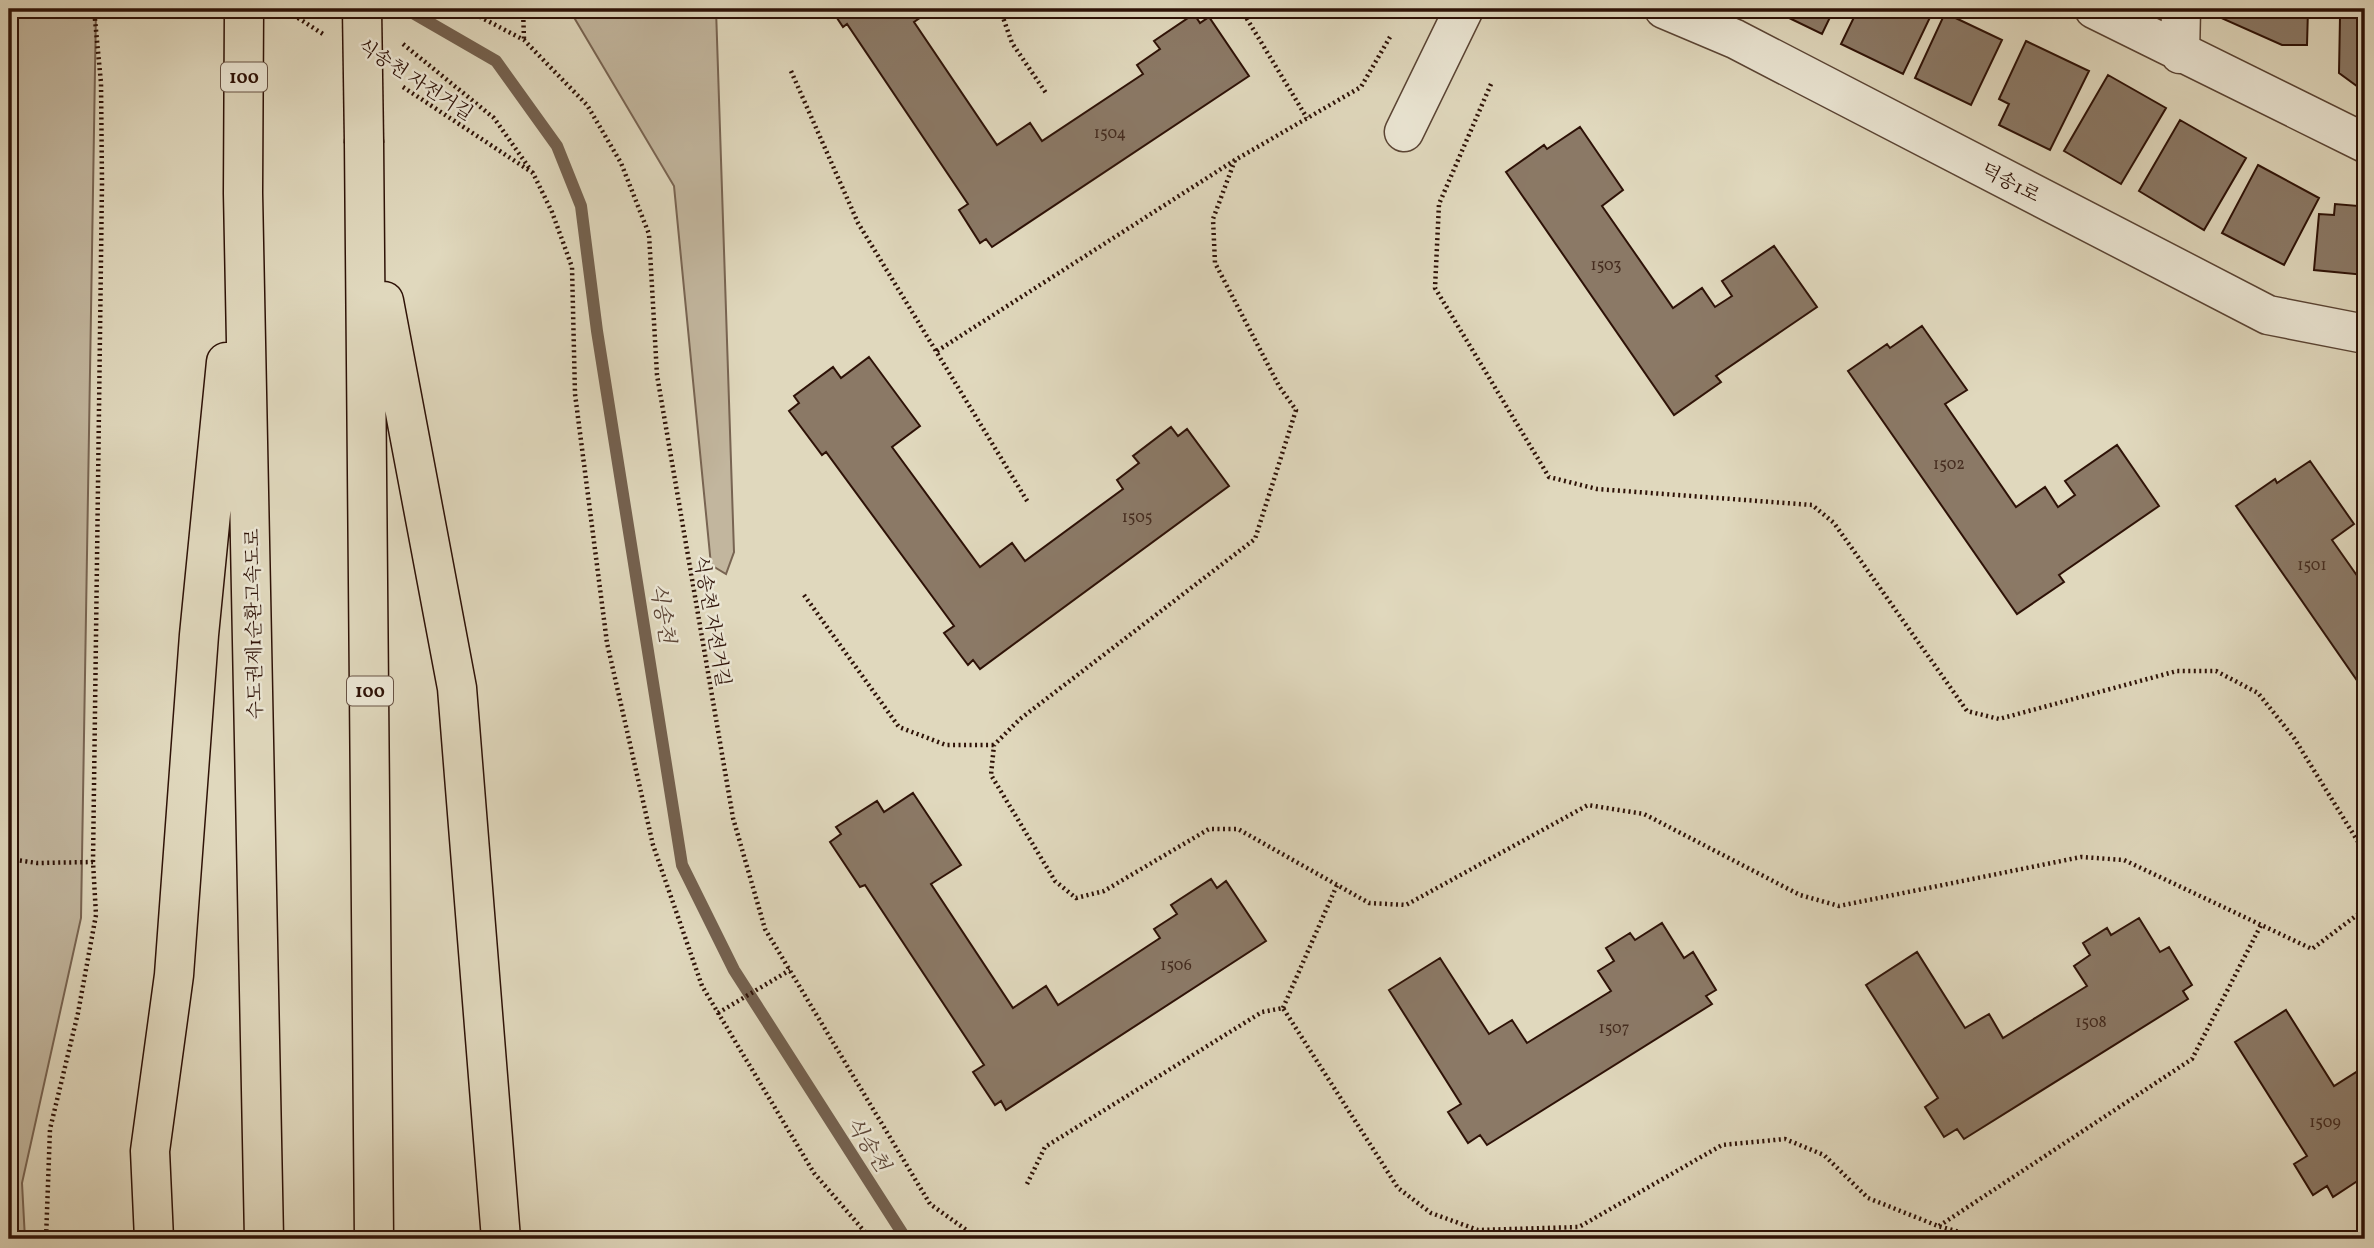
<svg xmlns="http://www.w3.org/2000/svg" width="2374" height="1248" viewBox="0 0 2374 1248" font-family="Vollkorn,'Noto Serif KR',serif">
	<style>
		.green { fill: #c2b69e; stroke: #786452; stroke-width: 2 }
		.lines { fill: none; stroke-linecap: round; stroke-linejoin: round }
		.stream { stroke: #74614f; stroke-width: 12 }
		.building { fill: #8b7966; stroke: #2e1207; stroke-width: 2 }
		.minor-casing { stroke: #5a4434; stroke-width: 41 }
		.highway-casing { stroke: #2e1207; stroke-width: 41 }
		.path { stroke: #2e1207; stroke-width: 4.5; stroke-dasharray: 2 3.5; stroke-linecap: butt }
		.minor { stroke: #ebe6d4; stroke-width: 38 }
		.highway { stroke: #e0d8bd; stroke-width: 38 }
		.highway-bridge-casing { stroke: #2e1207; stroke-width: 41; stroke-linecap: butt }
		.highway-bridge { stroke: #e0d8bd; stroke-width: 38 }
		.labels { text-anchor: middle; stroke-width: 5; stroke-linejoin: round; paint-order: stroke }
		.number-label { font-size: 16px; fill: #452c1f }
		.shield { fill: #ebe6d4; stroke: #675244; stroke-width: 2 }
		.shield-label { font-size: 18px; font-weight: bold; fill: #2e1207 }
		.street-label { font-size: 19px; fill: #2e1207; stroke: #ebe6d4 }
		.water-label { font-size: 21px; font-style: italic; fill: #5d4637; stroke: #ebe6d4 }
	</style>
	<rect width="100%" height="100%" fill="#e0d8bd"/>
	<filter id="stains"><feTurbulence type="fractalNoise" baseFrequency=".00286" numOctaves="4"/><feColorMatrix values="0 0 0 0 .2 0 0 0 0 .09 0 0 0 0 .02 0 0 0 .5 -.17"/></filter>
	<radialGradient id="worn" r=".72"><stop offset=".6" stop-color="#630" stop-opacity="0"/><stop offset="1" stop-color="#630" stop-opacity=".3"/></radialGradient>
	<!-- green -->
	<path class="green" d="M 9,9 L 96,9 L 81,918 L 22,1183 L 25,1239 L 9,1239 Z
		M 569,9 L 716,9 L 734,552 L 726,574 L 711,565 L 674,186 Z"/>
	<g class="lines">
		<!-- stream -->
		<path class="stream" d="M 406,9 L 496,61 L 557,146 L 581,206 L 597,331 L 682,865 L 734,970 L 906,1239"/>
	</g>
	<!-- building -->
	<path class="building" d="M 831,9 L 933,9 L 914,22 L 997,145 L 1030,123 L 1042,141 L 1143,74 L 1137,65 L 1160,49 L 1154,41 L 1194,14 L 1200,23 L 1209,17 L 1249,76 L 992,247 L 986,239 L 980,243 L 959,210 L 968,204 L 847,24 L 843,27 Z
		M 1783,9 L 1834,9 L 1822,34 L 1783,15 Z
		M 1858,9 L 1934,9 L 1903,74 L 1841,44 Z
		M 2211,9 L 2308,9 L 2307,45 L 2282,45 L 2210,13 Z
		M 1945,13 L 2002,40 L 1971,105 L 1915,78 Z
		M 2340,17 L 2365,18 L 2365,92 L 2339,73 Z
		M 2026,41 L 2089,71 L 2050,150 L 1999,125 L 2009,104 L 1999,99 Z
		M 2108,75 L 2166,108 L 2121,184 L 2064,151 Z
		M 2180,120 L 2246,158 L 2204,230 L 2139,191 Z
		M 1580,127 L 1623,190 L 1602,206 L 1673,308 L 1702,288 L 1715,307 L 1732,296 L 1722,281 L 1774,246 L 1817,307 L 1716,376 L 1721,382 L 1674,415 L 1506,172 L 1544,145 L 1547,149 Z
		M 2258,165 L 2319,198 L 2284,265 L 2222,233 Z
		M 2361,183 L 2365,183 L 2365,275 L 2314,270 L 2319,214 L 2334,215 L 2335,204 L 2358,206 Z
		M 1922,326 L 1967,390 L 1945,404 L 2016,507 L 2045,487 L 2058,507 L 2075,495 L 2065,481 L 2117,445 L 2159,506 L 2059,575 L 2064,582 L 2017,614 L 1848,371 L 1887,344 L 1890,348 Z
		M 869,357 L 920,426 L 892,447 L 980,567 L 1012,543 L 1025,561 L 1123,489 L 1117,480 L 1139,463 L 1133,456 L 1171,427 L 1178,436 L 1187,429 L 1229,486 L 980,669 L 973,660 L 968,665 L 944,633 L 954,626 L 826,452 L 822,455 L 789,411 L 799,403 L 794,396 L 833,367 L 841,378 Z
		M 2310,461 L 2354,524 L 2332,540 L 2365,587 L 2365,692 L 2236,506 L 2275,479 L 2277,483 Z
		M 913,793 L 961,865 L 931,884 L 1013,1008 L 1046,986 L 1058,1005 L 1160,938 L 1154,929 L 1177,914 L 1171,905 L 1211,879 L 1217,888 L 1226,881 L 1266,941 L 1006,1110 L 1001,1101 L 995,1105 L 973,1072 L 984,1065 L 865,885 L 860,887 L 830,842 L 841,834 L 836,827 L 877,801 L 884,812 Z
		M 2139,918 L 2160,952 L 2169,947 L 2192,985 L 2183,991 L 2188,999 L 1964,1139 L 1957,1129 L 1944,1137 L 1925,1107 L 1938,1098 L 1866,985 L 1917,952 L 1965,1028 L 1989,1014 L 2003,1038 L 2087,986 L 2074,966 L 2090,955 L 2083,943 L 2107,928 L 2111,935 Z
		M 1662,923 L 1684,958 L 1693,952 L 1716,990 L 1706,996 L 1712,1004 L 1487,1145 L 1480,1135 L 1468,1143 L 1448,1112 L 1461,1104 L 1389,990 L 1440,958 L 1489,1034 L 1512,1020 L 1527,1043 L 1611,991 L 1598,971 L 1614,961 L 1606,948 L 1630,933 L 1635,940 Z
		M 2286,1010 L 2334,1086 L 2358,1071 L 2365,1083 L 2365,1176 L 2333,1197 L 2327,1186 L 2313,1195 L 2294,1164 L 2307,1156 L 2235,1042 Z"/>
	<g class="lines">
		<defs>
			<path id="minor" d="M 1664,9 L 1735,39 L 2268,315 L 2365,334
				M 2094,9 L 2365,143
				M 2180,54 L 2181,9
				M 1404,132 L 1464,9"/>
			<path id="highway" d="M 244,9 L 243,193 L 264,1239
				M 364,143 L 374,1239
				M 384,301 L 457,688 L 501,1239
				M 154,1239 L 150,1151 L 174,975 L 199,635 L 226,362"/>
		</defs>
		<!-- minor casing -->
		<use href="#minor" class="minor-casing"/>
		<!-- highway casing -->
		<use href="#highway" class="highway-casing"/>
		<!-- path -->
		<path class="path" d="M 284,9 L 323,34
			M 465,9 L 524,40 L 587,105 L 621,163 L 649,234 L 657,375 L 733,818 L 765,929 L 930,1204 L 979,1239
			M 523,9 L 524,39
			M 1000,9 L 1012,43 L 1046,93
			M 1241,9 L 1307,118
			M 403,44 L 494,118 L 530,169
			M 791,71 L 858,223 L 1029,504
			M 1491,84 L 1439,204 L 1435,288 L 1549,477 L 1597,489 L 1812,505 L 1834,523 L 1967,711 L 1999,719 L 2177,671 L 2216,671 L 2258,693 L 2294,738 L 2365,853
			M 403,87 L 533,173 L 552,212 L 572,267 L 575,394 L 607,643 L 653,845 L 702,986 L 814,1173 L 871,1239
			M 1235,160 L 1213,219 L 1215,263 L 1279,386 L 1296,410 L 1255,539 L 1020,719 L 994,745 L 991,775 L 1055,881 L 1076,898 L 1104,891 L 1209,829 L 1238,829 L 1369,903 L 1406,905 L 1588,805 L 1644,814 L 1800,895 L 1839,906 L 2081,857 L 2124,860 L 2312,949 L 2365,909
			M 937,351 L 1235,160 L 1361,87 L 1390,37
			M 804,595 L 899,727 L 946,745 L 994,745
			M 9,859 L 37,863 L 93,862 L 96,915 L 78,1013 L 50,1129 L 46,1239
			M 93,862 L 102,183 L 101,83 L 94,9
			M 1283,1008 L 1337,885
			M 718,1013 L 790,970
			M 1027,1184 L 1045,1147 L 1262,1012 L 1283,1008 L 1398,1188 L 1431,1213 L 1478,1230 L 1579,1227 L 1722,1145 L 1785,1139 L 1824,1155 L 1868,1198 L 1938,1226 L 1984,1239
			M 1939,1226 L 2192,1059 L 2261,925"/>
		<!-- minor -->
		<use href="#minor" class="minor"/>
		<!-- highway -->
		<use href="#highway" class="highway"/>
		<defs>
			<path id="highway-bridge" d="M 362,9 L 364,143"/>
		</defs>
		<!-- highway-bridge casing -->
		<use href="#highway-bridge" class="highway-bridge-casing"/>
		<!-- highway-bridge -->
		<use href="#highway-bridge" class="highway-bridge"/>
	</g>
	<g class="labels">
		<!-- number labels -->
		<g class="number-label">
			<text x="1110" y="138">1504</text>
			<text x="1606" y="270">1503</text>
			<text x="1949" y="469">1502</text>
			<text x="1137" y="522">1505</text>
			<text x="2312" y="570">1501</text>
			<text x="1176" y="970">1506</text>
			<text x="2091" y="1027">1508</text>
			<text x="1614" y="1033">1507</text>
			<text x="2325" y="1127">1509</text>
		</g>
		<!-- shield labels -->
		<g class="shield">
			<rect x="221" y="62.5" width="46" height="29" rx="5"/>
			<rect x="347" y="676.5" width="46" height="29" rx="5"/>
		</g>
		<g class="shield-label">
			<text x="244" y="83">100</text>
			<text x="370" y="697">100</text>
		</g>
		<!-- street labels -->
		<g class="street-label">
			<text transform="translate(416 79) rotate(33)" y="7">식송천 자전거길</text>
			<text transform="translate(2011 182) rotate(27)" y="7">덕송1로</text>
			<text transform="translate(713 621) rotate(80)" y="7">식송천 자전거길</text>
			<text transform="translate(253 624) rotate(-91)" y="7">수도권제1순환고속도로</text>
		</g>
		<!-- water labels -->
		<g class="water-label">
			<text transform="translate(663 613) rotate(81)" y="7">식송천</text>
			<text transform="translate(868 1144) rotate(57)" y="7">식송천</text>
		</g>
	</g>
	<!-- margin -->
	<rect width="2374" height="1248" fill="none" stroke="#e0d8bd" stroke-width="35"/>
	<rect x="10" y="10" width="2353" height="1227" fill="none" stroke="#2e1207" stroke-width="3.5"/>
	<rect x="18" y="18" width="2339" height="1213" fill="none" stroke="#2e1207" stroke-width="2"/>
	<rect width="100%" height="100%" filter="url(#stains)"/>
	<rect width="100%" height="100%" fill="url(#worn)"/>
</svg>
